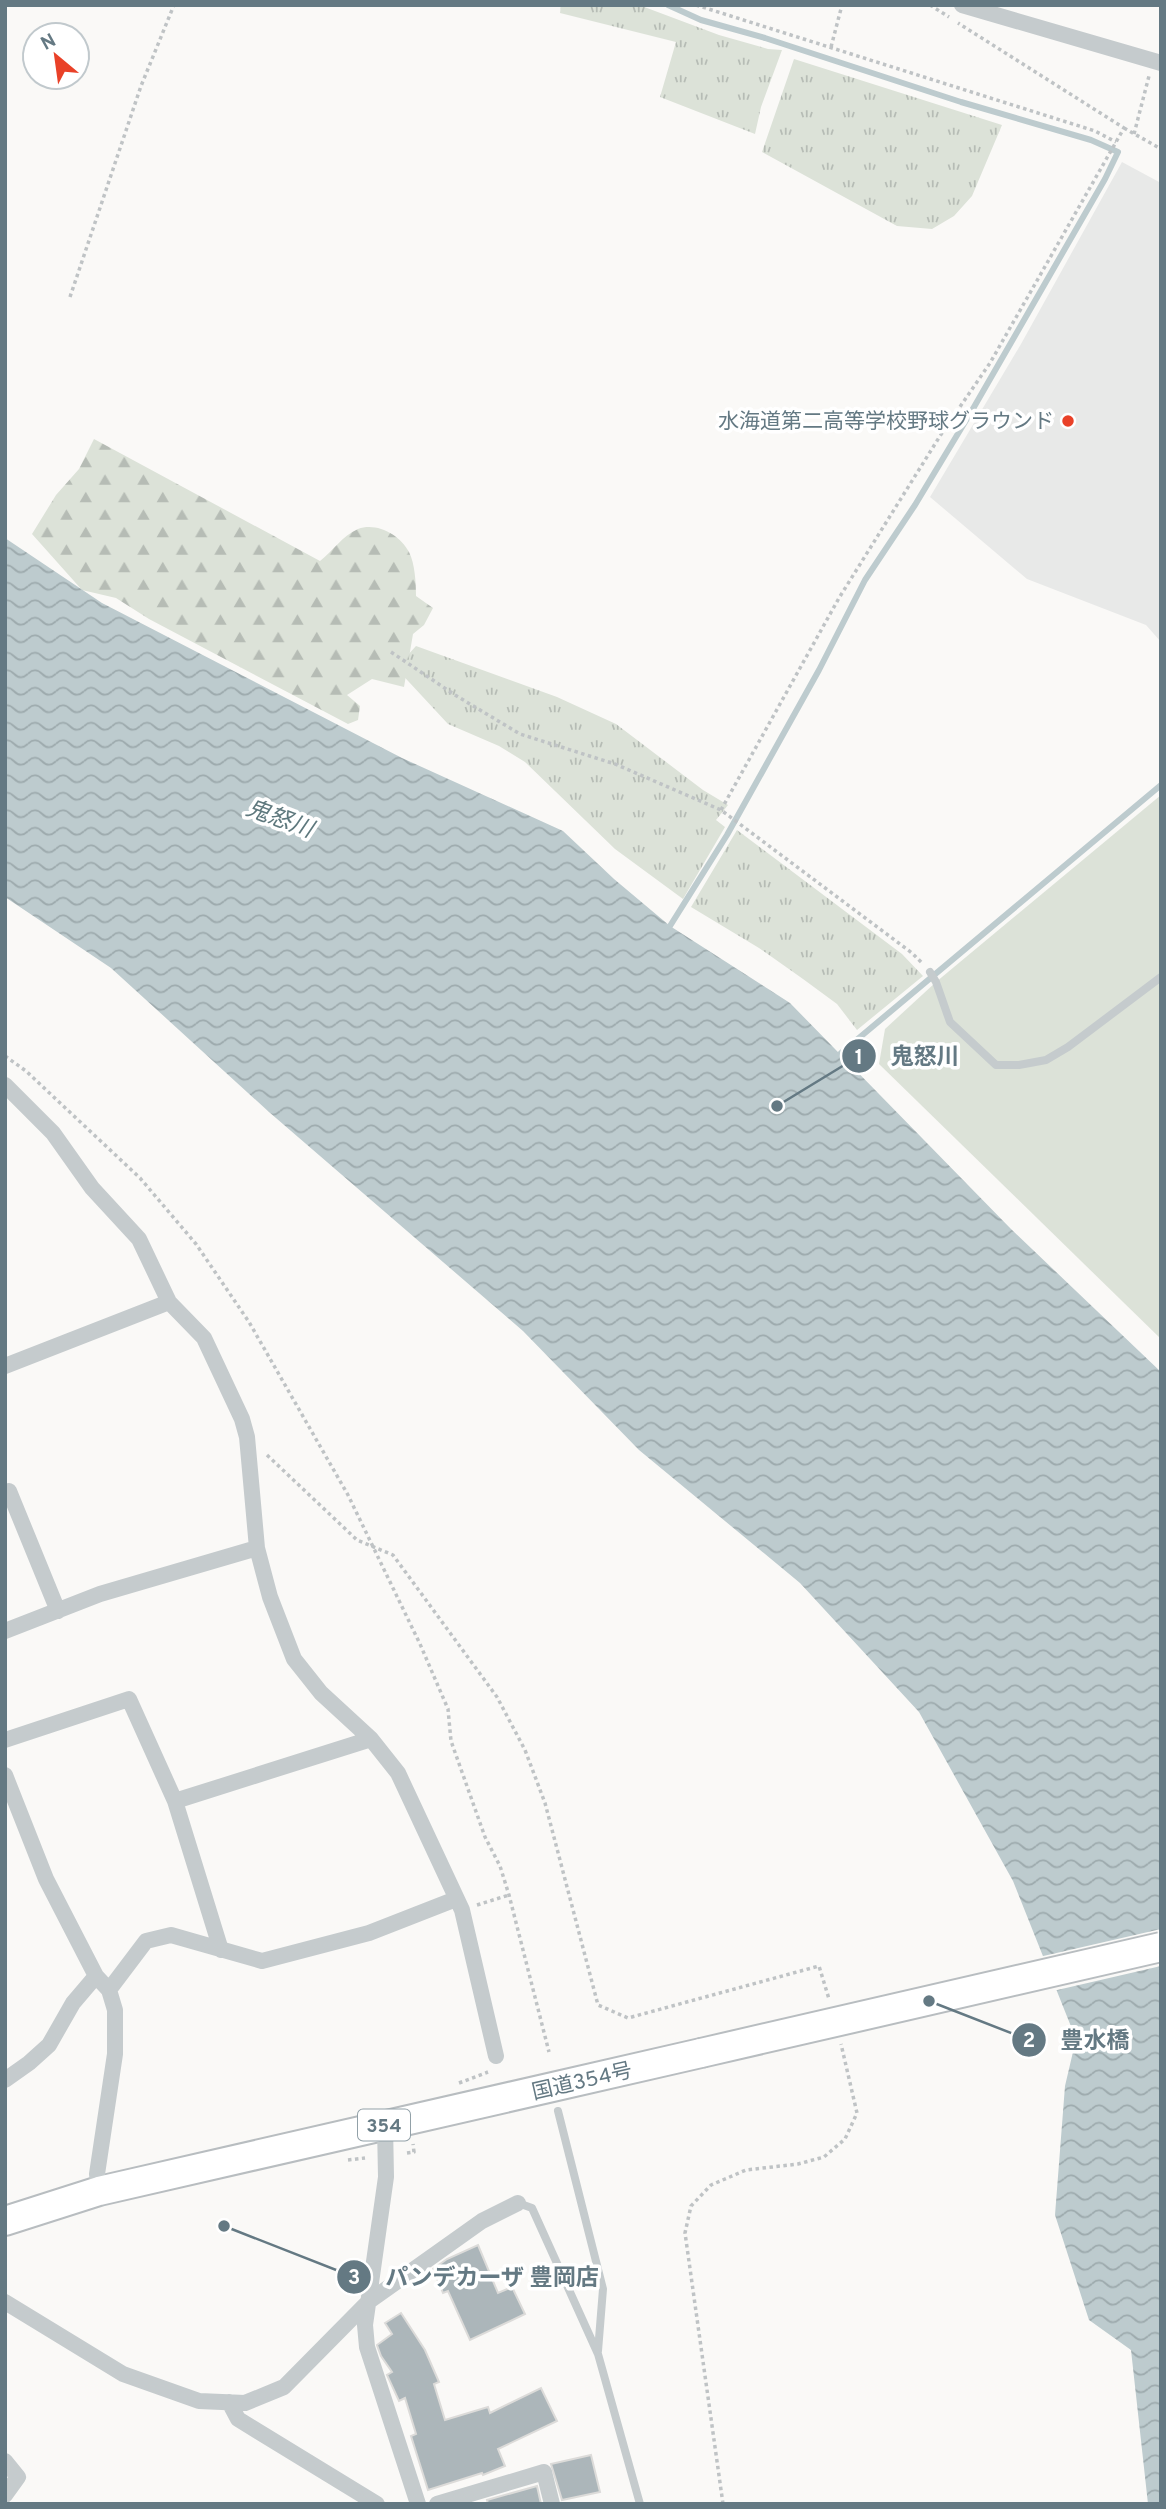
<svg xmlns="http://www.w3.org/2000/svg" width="1166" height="2509" viewBox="0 0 1166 2509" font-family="Overpass,'Noto Sans JP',sans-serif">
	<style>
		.built { fill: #e8e9e8 }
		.grass { fill: url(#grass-tufts) }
		.forest { fill: url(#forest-firs) }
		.park { fill: #dce2d8 }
		.water { fill: url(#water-waves) }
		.pier { fill: #faf9f7 }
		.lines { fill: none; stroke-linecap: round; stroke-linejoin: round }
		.stream { stroke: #bdcbce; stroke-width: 6 }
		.building { fill: #acb6ba; stroke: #dcdbd9; stroke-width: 2 }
		.trunk-casing { stroke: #b8bdc0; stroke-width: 32 }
		.path { stroke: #bfc3c5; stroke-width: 3.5; stroke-dasharray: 3.5 3.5; stroke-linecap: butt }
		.service { stroke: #c5cbcd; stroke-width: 8 }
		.minor { stroke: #c5cbcd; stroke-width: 16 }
		.trunk { stroke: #fff; stroke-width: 28 }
		.trunk-bridge-casing { stroke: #b8bdc0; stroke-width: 32; stroke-linecap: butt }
		.trunk-bridge { stroke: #fff; stroke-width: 28 }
		.poi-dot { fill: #e94128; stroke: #fff; stroke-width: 2.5 }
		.labels { text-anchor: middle; stroke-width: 7; stroke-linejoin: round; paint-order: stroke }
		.shield { fill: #fff; stroke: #92a1a8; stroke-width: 2 }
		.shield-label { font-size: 19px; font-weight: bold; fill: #647983 }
		.poi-label { font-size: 21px; fill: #647983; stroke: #fff; text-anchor: end }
		.street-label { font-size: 21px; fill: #647983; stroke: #fff }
		.water-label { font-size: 23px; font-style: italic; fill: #5e787d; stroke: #fff }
		.leader { fill: none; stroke: #647983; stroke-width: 2.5 }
		.callout-dot { fill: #647983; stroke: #fff; stroke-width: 2.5 }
		.mark-label { font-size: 21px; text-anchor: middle; font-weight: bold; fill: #fff }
		.callout-label { font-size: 23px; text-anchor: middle; font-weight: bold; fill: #647983; stroke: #fff; stroke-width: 7; stroke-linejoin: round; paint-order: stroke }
	</style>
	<defs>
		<pattern id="grass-tufts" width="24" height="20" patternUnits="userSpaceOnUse" patternTransform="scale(1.75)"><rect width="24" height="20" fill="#dce2d8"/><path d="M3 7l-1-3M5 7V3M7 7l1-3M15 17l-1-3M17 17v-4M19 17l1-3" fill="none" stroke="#b6bcb5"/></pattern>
		<pattern id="forest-firs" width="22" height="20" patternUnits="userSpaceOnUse" patternTransform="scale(1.75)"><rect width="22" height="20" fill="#dce2d8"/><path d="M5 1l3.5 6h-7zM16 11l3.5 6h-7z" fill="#b6bcb5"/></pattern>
		<pattern id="water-waves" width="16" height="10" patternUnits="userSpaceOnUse" patternTransform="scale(1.75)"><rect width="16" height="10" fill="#bdcbce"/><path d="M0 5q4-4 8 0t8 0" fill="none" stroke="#9daaad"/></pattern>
	</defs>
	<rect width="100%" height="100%" fill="#faf9f7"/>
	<!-- built -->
	<path class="built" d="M 1122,162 L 1161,183 L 1161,642 L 1146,625 L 1027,579 L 930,497 L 1021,344 Z"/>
	<!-- grass -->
	<path class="grass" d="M 561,5 L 639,5 L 719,35 L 768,49 L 782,50 L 761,107 L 755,134 L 660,97 L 676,42 L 560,13 Z
		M 794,59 L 1002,125 L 972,196 L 954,216 L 932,229 L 897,226 L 762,152 Z
		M 416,646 L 557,697 L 616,724 L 703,790 L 728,805 L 716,820 L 725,827 L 683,899 L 615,849 L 525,762 L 499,746 L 448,724 L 396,668 Z
		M 737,830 L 902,954 L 923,976 L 857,1030 L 837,1004 L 803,979 L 759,948 L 691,907 Z"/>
	<!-- forest -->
	<path class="forest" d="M 94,439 L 320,561 C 333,551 342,536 358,529 C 377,522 400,535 409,552 C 415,564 416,583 416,596 L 433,608 L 424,625 L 413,634 L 404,687 L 372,679 L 347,695 L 360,706 L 358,720 L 348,724 L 149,619 L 116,598 L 82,590 L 32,534 L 56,495 L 79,469 Z"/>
	<!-- park -->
	<path class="park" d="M 1161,795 L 1161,1339 L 879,1064 L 885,1029 L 936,982 Z"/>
	<!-- water -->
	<path class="water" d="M 5,538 L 102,603 L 402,758 L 563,831 L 614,879 L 670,926 L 790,1003 L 1011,1229 L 1161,1372 L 1161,2504 L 1148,2504 L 1131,2350 L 1089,2320 L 1055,2215 L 1065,2086 L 1076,2039 L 1013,1881 L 919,1712 L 800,1583 L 639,1450 L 523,1331 L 269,1112 L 111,968 L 5,897 Z"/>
	<!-- pier -->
	<path class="pier" d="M 1161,1929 L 1161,1966 L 1053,1991 L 1039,1957 Z"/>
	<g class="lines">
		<!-- stream -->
		<path class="stream" d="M 668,5 L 701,20 L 765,38 L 961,102 L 1091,140 L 1118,152 L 1105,179 L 974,407 L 915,505 L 865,580 L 819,670 L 727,835 L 670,926
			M 841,1053 L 1161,785"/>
	</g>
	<!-- building -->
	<path class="building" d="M 478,2245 L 498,2293 L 512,2287 L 525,2314 L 470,2340 L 448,2291 L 443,2293 L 433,2269 L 447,2259 Z
		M 401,2313 L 425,2350 L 439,2382 L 434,2384 L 445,2420 L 488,2407 L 490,2413 L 541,2388 L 557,2421 L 498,2449 L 505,2466 L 483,2475 L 482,2473 L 428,2490 L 411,2436 L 416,2434 L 405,2398 L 399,2401 L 387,2375 L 392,2372 L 381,2356 L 377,2345 L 392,2334 L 385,2323 Z
		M 591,2455 L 600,2492 L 562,2500 L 551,2464 Z
		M 537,2486 L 541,2504 L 488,2504 L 487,2500 Z"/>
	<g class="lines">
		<defs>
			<path id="trunk" d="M 5,2221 L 99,2191 L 701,2053"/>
		</defs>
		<!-- trunk casing -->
		<use href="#trunk" class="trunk-casing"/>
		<!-- path -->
		<path class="path" d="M 696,5 L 1095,131 L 1116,142
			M 930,5 L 949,17
			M 831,47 L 842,5
			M 1124,128 L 1161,149
			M 1134,134 L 1149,76
			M 70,297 L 141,86 L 174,5
			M 391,652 L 455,695 L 520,734 L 615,764 L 721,810 L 912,953 L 922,963
			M 721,810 L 839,598 L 940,436 L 990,363 L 1124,128 L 958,23
			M 5,1056 L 26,1071 L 140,1178 L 196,1244 L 249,1322 L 348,1495 L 420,1644 L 448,1709 L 451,1741 L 485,1837 L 500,1866 L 509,1895 L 549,2052
			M 267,1455 L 357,1540 L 393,1555 L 497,1697 L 525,1750 L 545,1803 L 598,2005 L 628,2018 L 819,1966 L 829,1999
			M 477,1905 L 509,1895
			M 459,2083 L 488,2072
			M 407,2153 L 414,2152 L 413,2144
			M 348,2160 L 365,2158
			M 723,2504 L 685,2233 L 691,2206 L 711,2185 L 746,2170 L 798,2164 L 824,2157 L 845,2139 L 857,2113 L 841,2044"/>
		<!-- service -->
		<path class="service" d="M 930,972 L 936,982 L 950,1022 L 996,1065 L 1019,1065 L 1046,1060 L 1068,1047 L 1161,977
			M 558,2111 L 603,2289 L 598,2351
			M 518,2203 L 532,2208 L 598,2354 L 640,2504"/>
		<!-- minor -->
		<path class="minor" d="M 962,5 L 1161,63
			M 5,1085 L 53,1133 L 92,1188 L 139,1239 L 169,1302 L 204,1338 L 242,1419 L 247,1437 L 257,1548 L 270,1597 L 294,1659 L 321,1693 L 371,1739 L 398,1773 L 462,1910 L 496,2056
			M 5,1366 L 169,1302
			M 5,1493 L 9,1491 L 58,1611
			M 5,1631 L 100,1594 L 257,1548
			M 5,1740 L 129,1699 L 175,1801 L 221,1950
			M 5,1775 L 46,1879 L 96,1976 L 109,1990 L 115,2010 L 115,2054 L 97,2174 L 99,2191
			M 175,1801 L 371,1739
			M 109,1990 L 146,1941 L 171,1935 L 262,1961 L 369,1933 L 456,1899
			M 5,2080 L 29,2063 L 49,2045 L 73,2003 L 96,1976
			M 385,2125 L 386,2177 L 365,2325 L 367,2347 L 418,2504
			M 5,2302 L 123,2374 L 199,2401 L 245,2403 L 284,2387 L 368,2302 L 482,2221 L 518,2203
			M 229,2402 L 238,2419 L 377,2504
			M 5,2461 L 18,2477 L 5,2495
			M 437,2504 L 544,2472 L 552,2504"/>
		<!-- trunk -->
		<use href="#trunk" class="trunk"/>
		<defs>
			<path id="trunk-bridge" d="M 701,2053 L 1161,1947"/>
		</defs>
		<!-- trunk-bridge casing -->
		<use href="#trunk-bridge" class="trunk-bridge-casing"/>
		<!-- trunk-bridge -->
		<use href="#trunk-bridge" class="trunk-bridge"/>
	</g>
	<!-- markers -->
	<circle class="poi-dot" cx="1068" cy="421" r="7"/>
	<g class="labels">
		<!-- shield labels -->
		<rect class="shield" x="358" y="2109.5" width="52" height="31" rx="5"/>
		<g class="shield-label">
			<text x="384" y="2132">354</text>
		</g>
		<!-- poi labels -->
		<g class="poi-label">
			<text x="1054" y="428">水海道第二高等学校野球グラウンド</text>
		</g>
		<!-- street labels -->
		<g class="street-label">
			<text transform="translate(582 2081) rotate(-13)" y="7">国道354号</text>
		</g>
		<!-- water labels -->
		<g class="water-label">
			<text transform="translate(280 818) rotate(20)" y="8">鬼怒川</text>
		</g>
	</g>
	<!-- callouts -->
	<path class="leader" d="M777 1106L859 1056M929 2001L1029 2040M224 2226L354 2277"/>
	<g class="callout-dot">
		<circle cx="777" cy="1106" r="7"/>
		<circle cx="929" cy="2001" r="7"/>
		<circle cx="224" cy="2226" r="7"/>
		<circle cx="859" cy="1056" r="18"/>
		<circle cx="1029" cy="2040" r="18"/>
		<circle cx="354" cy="2277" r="18"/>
	</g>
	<g class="mark-label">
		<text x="859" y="1064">1</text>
		<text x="1029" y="2047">2</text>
		<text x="354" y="2284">3</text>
	</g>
	<g class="callout-label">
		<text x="925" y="1064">鬼怒川</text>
		<text x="1095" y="2048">豊水橋</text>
		<text x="492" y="2285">パンデカーザ 豊岡店</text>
	</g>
	<!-- border -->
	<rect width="1166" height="2509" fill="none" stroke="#647983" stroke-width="14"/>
	<!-- north arrow -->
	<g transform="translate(56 56) rotate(331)"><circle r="33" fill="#ffffff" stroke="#c1c9cd" stroke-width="2"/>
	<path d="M0-5L12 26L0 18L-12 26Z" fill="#e94128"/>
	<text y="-10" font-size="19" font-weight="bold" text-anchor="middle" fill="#647983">N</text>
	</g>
</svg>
